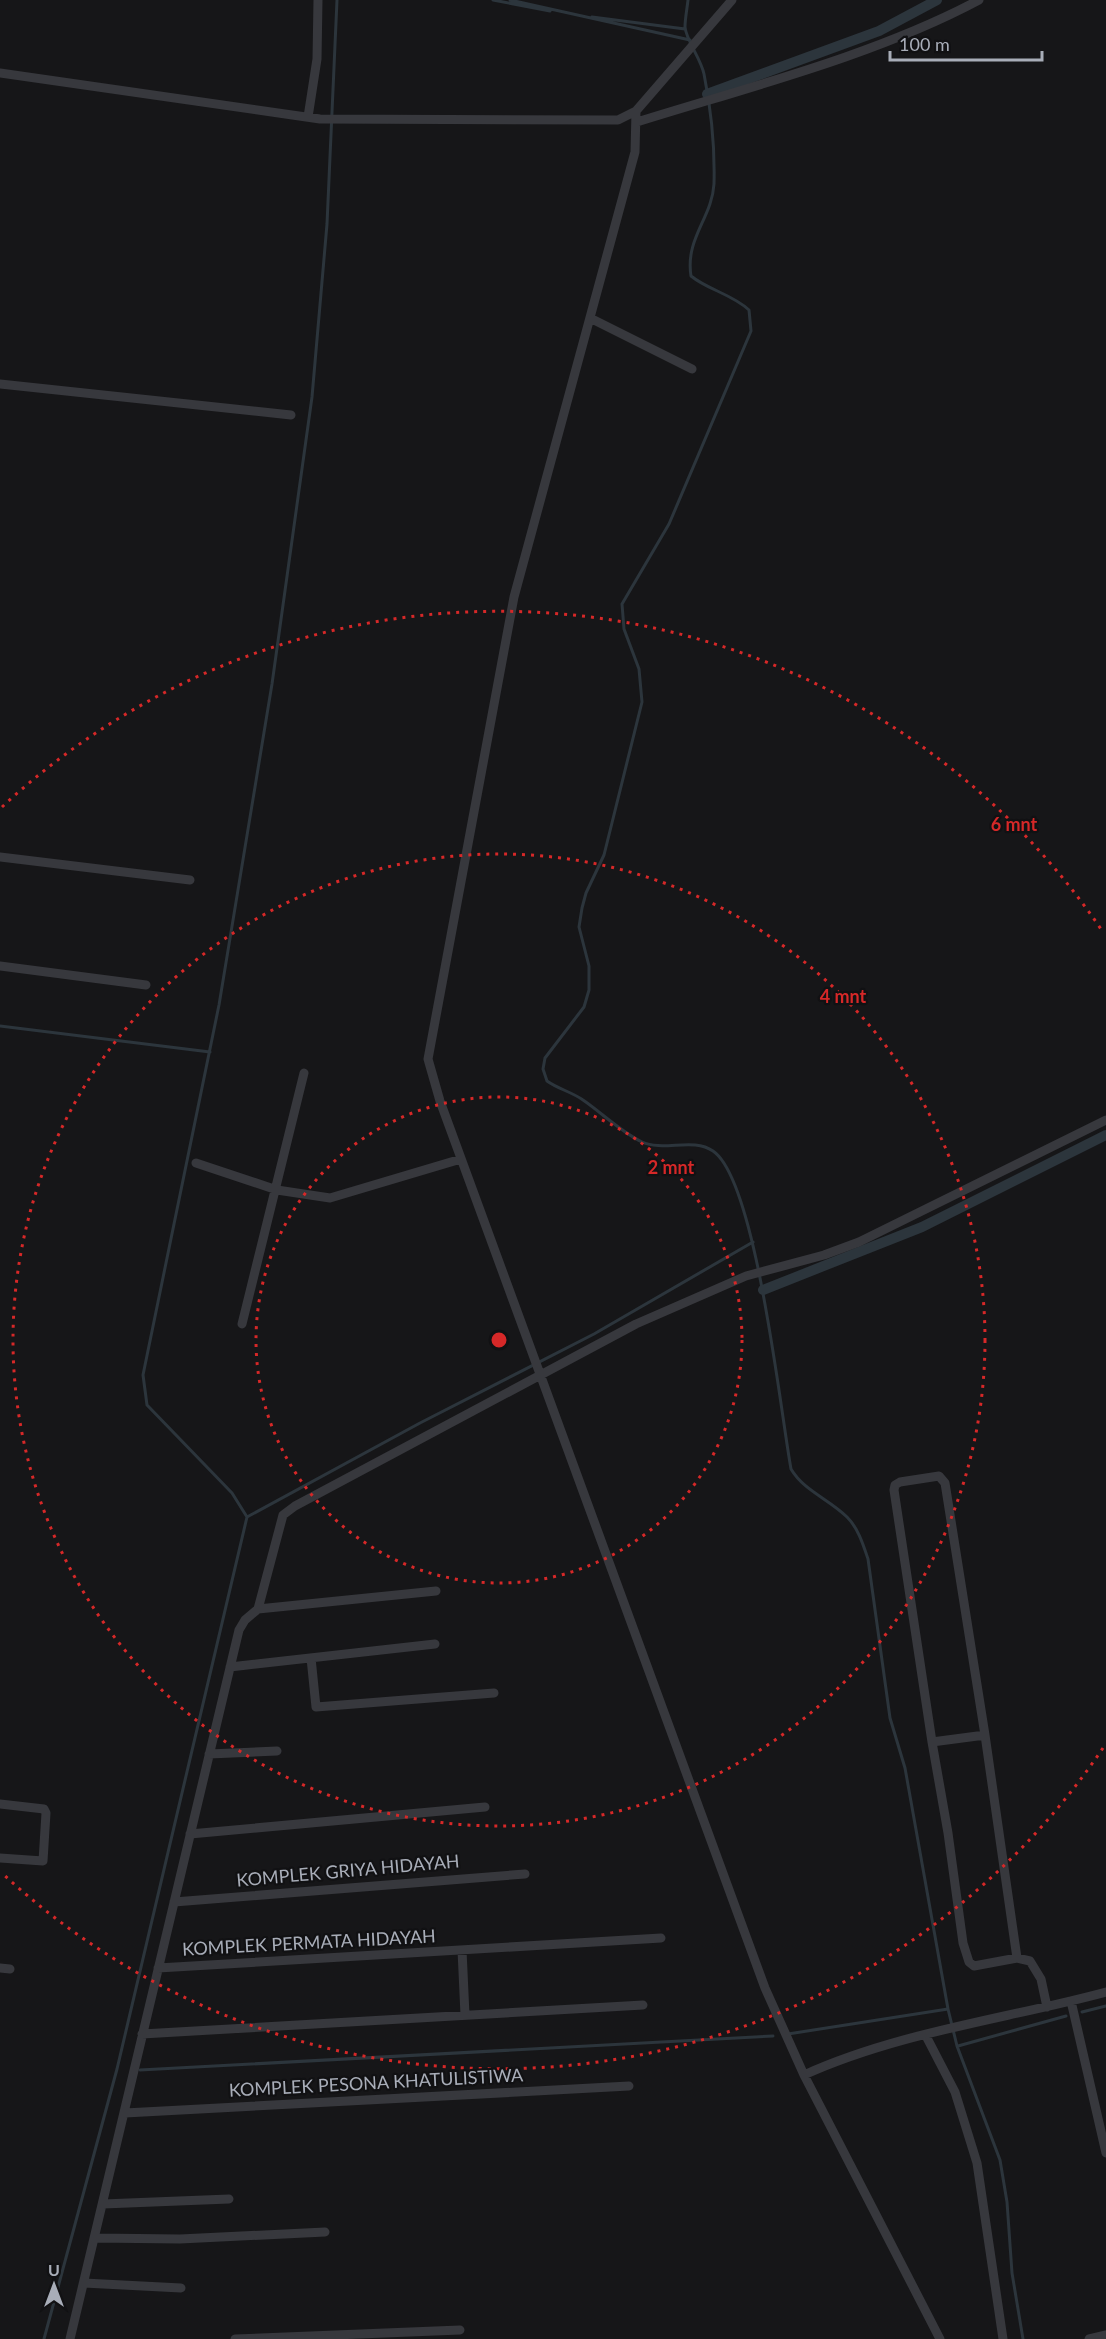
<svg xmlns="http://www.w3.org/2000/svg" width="1106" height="2339" viewBox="0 0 1106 2339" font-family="Lato,sans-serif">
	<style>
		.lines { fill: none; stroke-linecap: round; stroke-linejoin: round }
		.stream { stroke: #2c353c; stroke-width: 3 }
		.canal { stroke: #2c353c; stroke-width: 10 }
		.street { stroke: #37383d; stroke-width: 9 }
		.ring { fill: none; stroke: #d62828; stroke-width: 3; stroke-dasharray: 3 6 }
		.labels { text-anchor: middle; stroke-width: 4.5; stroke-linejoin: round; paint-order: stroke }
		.street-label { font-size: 18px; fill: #a8adb8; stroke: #111113 }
		.centre { fill: #d62828; stroke: #111113; stroke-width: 3 }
		.ring-label { font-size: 18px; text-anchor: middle; font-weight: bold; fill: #d62828; stroke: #111113; stroke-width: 4.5; stroke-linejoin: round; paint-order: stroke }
	</style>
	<rect width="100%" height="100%" fill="#161618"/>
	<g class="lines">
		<!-- stream -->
		<path class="stream" d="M 493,0 L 550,11
			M 510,0 L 690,40
			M 688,0 C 687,9 685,19 685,27 C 686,40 701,59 704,74 C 711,109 715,148 714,184 C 712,218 685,238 691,276 C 708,290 732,294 749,310 L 751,331 L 669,524 L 622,604 L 624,629 L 639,669 L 642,702 L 604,855 L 586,893 L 582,908 L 579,927 L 589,966 L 589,990 L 584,1007 L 545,1058 L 543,1069 L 547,1081 C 558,1089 572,1092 583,1100 C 602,1113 621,1132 642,1142 C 664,1152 693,1137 713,1151 C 756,1180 780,1409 791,1469 C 804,1491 829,1499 847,1517 C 858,1528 863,1544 868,1559 L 890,1718 L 905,1768 L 948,2009 L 957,2046 L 1000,2160 L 1007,2202 L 1012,2273 L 1023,2339
			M 592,17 L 685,29
			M 0,1026 L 210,1052
			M 247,1517 L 232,1493 L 147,1405 L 143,1375 L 219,1005 L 272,684 L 312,397 L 327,224 L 337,0
			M 1082,2012 L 1106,2006
			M 788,2034 L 948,2009
			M 958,2046 L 1066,2016
			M 140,2070 L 773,2036
			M 44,2339 L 117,2069 L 247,1517 L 420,1423 L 594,1334 L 753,1242"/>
		<!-- canal -->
		<path class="canal" d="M 707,94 L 879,31 L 937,0
			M 763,1290 L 922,1227 L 1106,1135"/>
		<!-- street -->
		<path class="street" d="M 0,73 L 320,119 L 618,120 L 636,111 L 732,0
			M 636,111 L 635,152 L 514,597 L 428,1059 L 440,1101 L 765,1988 L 804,2075 L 940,2339
			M 308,117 L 317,59 L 318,0
			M 637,122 C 749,87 876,55 979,0
			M 590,318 L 692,369
			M 0,384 L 291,415
			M 0,857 L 190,880
			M 0,966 L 146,985
			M 196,1163 L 277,1190 L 330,1198 L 461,1159
			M 242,1324 L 304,1073
			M 258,1609 L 436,1591
			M 311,1658 L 316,1707 L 494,1693
			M 230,1667 L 435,1644
			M 985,1735 L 932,1742 L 948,1833 L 963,1943 L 969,1962 L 974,1966 L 1017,1958 L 1030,1961 L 1041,1979 L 1047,2007
			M 932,1742 L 894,1490 L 895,1485 L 900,1482 L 939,1476 L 945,1483 L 985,1735 L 1017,1958
			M 209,1754 L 277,1751
			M 0,1804 L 44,1809 L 46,1813 L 43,1861 L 0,1858
			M 190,1834 L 485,1807
			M 174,1902 L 525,1874
			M 462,1950 L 465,2015
			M 0,1968 L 10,1969
			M 158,1968 L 661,1938
			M 1071,2001 L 1106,2153
			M 142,2034 L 643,2005
			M 926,2036 L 955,2092 L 977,2163 L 1003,2339
			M 804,2075 C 899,2032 1006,2019 1106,1992
			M 125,2113 L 629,2086
			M 103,2204 L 229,2199
			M 95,2238 L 180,2239 L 325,2232
			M 84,2283 L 181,2288
			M 70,2339 L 239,1630 L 245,1620 L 258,1609 L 283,1515 L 295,1506 L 636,1324 L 746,1276 L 824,1255 L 859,1242 L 1106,1120
			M 235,2339 L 460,2330
			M 1089,2339 L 1106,2335"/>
	</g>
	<!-- distance rings -->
	<g class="ring">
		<circle cx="499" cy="1340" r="243"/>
		<circle cx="499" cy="1340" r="486"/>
		<path d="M1103 1748A729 729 0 0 1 2 1873M2 807A729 729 0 0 1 1103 932"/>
	</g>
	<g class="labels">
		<!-- street labels -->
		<g class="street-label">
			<text transform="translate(348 1871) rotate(-5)" y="6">KOMPLEK GRIYA HIDAYAH</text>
			<text transform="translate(309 1943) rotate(-3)" y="6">KOMPLEK PERMATA HIDAYAH</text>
			<text transform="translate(376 2083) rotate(-3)" y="6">KOMPLEK PESONA KHATULISTIWA</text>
		</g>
	</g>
	<circle cx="499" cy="1340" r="9" class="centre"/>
	<g class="ring-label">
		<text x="1014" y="831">6 mnt</text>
		<text x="843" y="1003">4 mnt</text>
		<text x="671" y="1174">2 mnt</text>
	</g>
	<!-- north arrow -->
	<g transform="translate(54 2285)" stroke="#111113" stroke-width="4.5" paint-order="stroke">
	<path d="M0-4.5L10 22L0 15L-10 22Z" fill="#a8adb8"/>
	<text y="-9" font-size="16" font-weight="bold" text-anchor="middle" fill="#a8adb8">U</text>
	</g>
	<!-- scale -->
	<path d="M890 51v9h152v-9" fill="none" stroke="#a8adb8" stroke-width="3"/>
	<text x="899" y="51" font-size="18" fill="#a8adb8" stroke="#111113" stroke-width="4.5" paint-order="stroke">100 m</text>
</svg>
